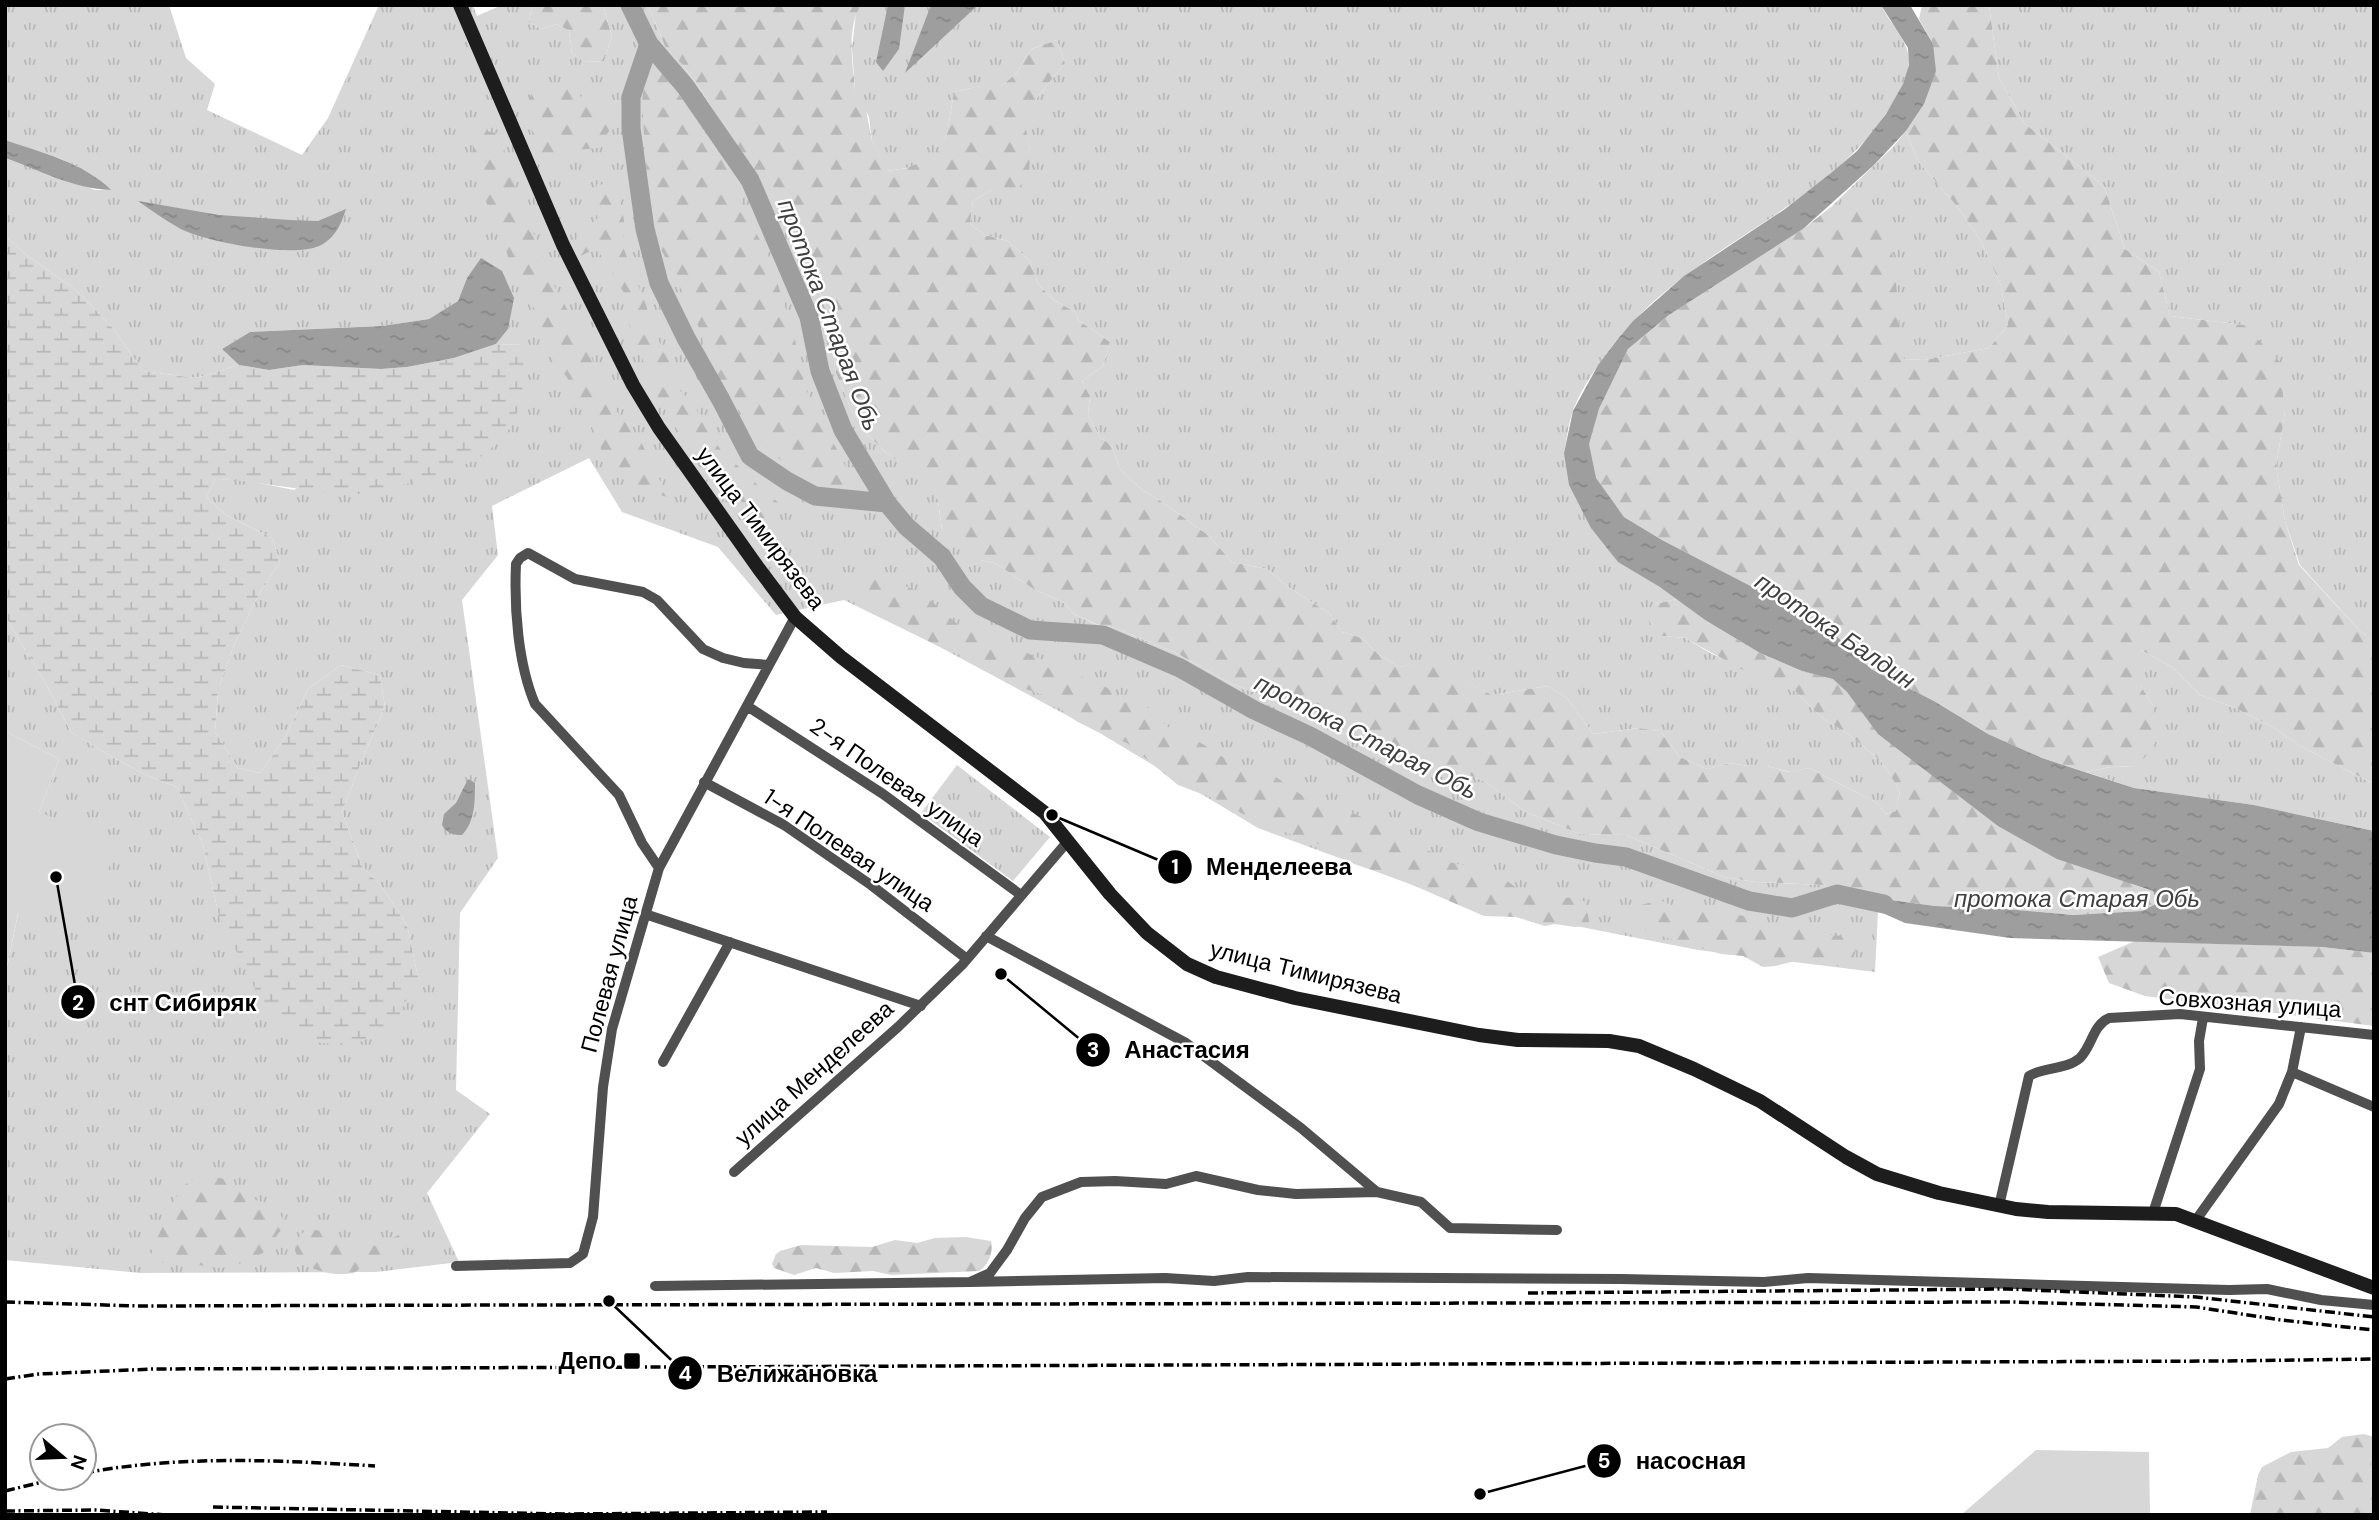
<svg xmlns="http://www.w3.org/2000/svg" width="2379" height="1520" viewBox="0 0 2379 1520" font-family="'DM Sans',sans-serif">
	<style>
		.grass { fill: url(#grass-tufts) }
		.forest { fill: url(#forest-firs) }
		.wetland { fill: url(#wetland-marsh) }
		.garden { fill: #d7d7d7 }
		.water { fill: url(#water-ripples) }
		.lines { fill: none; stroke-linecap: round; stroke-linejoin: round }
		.river { stroke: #9e9e9e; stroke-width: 19 }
		.street { stroke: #505050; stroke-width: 10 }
		.secondary { stroke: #1d1d1d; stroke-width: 14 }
		.rail { stroke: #000; stroke-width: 3.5; stroke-dasharray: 10 3.5 2 3.5; stroke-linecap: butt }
		.poi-dot { fill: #000; stroke: #fff; stroke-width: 2.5 }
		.labels { text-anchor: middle; stroke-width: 5; stroke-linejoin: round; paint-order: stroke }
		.street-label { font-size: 23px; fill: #000; stroke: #fff }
		.poi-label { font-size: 23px; font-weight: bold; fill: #000; stroke: #fff; text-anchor: end }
		.water-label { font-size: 24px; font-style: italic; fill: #3f3f3f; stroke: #fff }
		.leader { fill: none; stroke: #000; stroke-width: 2.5 }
		.callout-dot { fill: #000; stroke: #fff; stroke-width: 2.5 }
		.mark-label { font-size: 21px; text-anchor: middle; font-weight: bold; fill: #fff }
		.callout-label { font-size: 24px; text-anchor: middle; font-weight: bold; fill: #000; stroke: #fff; stroke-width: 5; stroke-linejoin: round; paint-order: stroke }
	</style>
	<defs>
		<pattern id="grass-tufts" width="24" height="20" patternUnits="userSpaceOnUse" patternTransform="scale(1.75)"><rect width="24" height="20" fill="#d7d7d7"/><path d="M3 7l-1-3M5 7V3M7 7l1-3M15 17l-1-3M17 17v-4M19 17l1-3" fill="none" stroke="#b7b7b7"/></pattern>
		<pattern id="forest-firs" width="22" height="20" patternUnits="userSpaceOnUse" patternTransform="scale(1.75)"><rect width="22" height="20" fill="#d7d7d7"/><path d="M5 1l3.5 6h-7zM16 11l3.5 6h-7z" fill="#b7b7b7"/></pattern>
		<pattern id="wetland-marsh" width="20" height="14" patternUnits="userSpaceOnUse" patternTransform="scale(1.75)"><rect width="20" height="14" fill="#d7d7d7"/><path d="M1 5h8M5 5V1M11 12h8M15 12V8" fill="none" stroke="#b7b7b7"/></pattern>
		<pattern id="water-ripples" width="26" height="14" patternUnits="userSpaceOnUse" patternTransform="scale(1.75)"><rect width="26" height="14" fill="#9e9e9e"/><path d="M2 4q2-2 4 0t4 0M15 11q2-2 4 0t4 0" fill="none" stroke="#868686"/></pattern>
	</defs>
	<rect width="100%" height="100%" fill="#fff"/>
	<!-- grass -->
	<path class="grass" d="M 5,5 L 169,5 L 186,58 L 215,84 L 207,110 L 302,155 L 328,118 L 379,5 L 473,5 L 477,16 L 502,5 L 532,5 L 529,22 L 541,29 L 557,24 L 569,31 L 572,53 L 585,62 L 604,61 L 612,37 L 603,5 L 648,5 L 667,51 L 682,64 L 701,90 L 719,121 L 755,172 L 775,217 L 784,228 L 799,259 L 825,301 L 836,373 L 851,409 L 865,432 L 885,452 L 926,479 L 938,500 L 942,530 L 980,560 L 995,563 L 1032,588 L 1064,603 L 1074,614 L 1095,624 L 1116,628 L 1178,654 L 1230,683 L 1300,710 L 1356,741 L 1385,761 L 1429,770 L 1457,770 L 1486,782 L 1526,812 L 1580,834 L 1626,835 L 1724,877 L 1756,882 L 1823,885 L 1853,895 L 1878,911 L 1875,972 L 1698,950 L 1464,904 L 1258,828 L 1098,732 L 936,645 L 844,600 L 776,615 L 718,547 L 622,512 L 589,458 L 492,506 L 498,555 L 462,600 L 498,858 L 460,913 L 456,1090 L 490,1114 L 427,1193 L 459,1262 L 376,1272 L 140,1273 L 5,1260 L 5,977 L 39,812 L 59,759 L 5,731 L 5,616 L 46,684 L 71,732 L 105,753 L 146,775 L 177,787 L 203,845 L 219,916 L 418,977 L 407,925 L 381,886 L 362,866 L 342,812 L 364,755 L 385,707 L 380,675 L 341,665 L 308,689 L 285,738 L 260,773 L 238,768 L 215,732 L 218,690 L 234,645 L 259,594 L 280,562 L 272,538 L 226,515 L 206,497 L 216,479 L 244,480 L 294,490 L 523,345 L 496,344 L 508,329 L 467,278 L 458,301 L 429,319 L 382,326 L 250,332 L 222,349 L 239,365 L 196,378 L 143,371 L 112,327 L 76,290 L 25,254 L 5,235 L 5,158 L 95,190 L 110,190 C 85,162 39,152 5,140 Z
		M 861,5 L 1881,5 C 1890,24 1909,41 1909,61 C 1909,75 1901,89 1894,101 C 1834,203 1710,238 1632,323 C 1611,345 1583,383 1573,411 C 1568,424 1567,439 1564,453 L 1660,586 L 1677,599 L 1655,604 L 1663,636 L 1685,638 L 1712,654 L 1795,691 L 1821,717 L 1848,734 L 1881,761 L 1900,791 L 1896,811 L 1886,814 L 1877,803 L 1809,768 L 1790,772 L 1767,766 L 1748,766 L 1730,763 L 1707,769 L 1680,757 L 1660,731 L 1639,728 L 1593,734 L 1567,698 L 1548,686 L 1492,695 L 1428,663 L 1399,667 L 1378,654 L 1362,638 L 1342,632 L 1329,613 L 1288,587 L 1267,569 L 1232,562 L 1208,535 L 1158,499 L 1142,490 L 1120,469 L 1112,446 L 1100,437 L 1088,415 L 1090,396 L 1082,381 L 1103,366 L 1110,342 L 1078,320 L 1075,312 L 1054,300 L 1038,284 L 1030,261 L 1008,241 L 985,235 L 970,224 L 973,201 L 993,189 L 1030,151 L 1024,124 L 1038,96 L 1065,63 L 1057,40 L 1031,49 L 1016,74 L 1001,86 L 980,86 L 954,92 L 947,134 L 936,156 L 907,168 L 887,171 L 872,141 L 869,117 L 855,90 L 852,48 L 856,13 Z
		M 1989,5 L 2374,5 L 2374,642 L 2359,630 L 2300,565 L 2285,521 L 2276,466 L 2285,412 L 2244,325 L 2170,316 L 2159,272 L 2125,249 L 2104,186 L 2024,123 L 1999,78 Z
		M 1906,131 L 1918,161 L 1960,210 L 1981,241 L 2001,286 L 2008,325 L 1989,348 L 1924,360 L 1903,359 L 1898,333 L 1895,282 L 1831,207 L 1893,147 Z
		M 2141,650 L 2172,667 L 2200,695 L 2233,707 L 2273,727 L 2300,746 L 2374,784 L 2374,831 L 2254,805 L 2134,788 L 2086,772 L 2111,767 L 2135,766 L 2153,705 L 2142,688 L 2132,663 Z
		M 957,765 L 1050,837 L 1013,881 L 921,813 Z"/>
	<!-- forest -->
	<path class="forest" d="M 532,5 L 603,5 L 612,37 L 604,61 L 585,62 L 572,53 L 569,31 L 557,24 L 541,29 L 529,22 Z
		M 648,5 L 861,5 C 846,28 853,64 855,90 L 864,100 L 872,141 L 888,171 L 907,168 L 936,155 L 947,134 L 954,92 L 980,86 L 1001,86 L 1016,74 L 1031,49 L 1057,40 L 1065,63 L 1038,96 L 1025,124 L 1030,151 L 1029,178 L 1012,193 L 993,189 L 973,201 L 970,224 L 985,235 L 1008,241 L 1030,261 L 1038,284 L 1054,300 L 1075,312 L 1078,320 L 1110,342 L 1103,366 L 1082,381 L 1090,396 L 1088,415 L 1100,437 L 1112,446 L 1120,469 L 1142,490 L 1158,499 L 1208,535 L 1232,562 L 1267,569 L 1288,587 L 1329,613 L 1342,632 L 1362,638 L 1378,654 L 1399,667 L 1428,662 L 1492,695 L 1548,686 L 1567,698 L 1593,734 L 1639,728 L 1660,731 L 1680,757 L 1707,769 L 1730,763 L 1748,766 L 1767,766 L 1789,772 L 1809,768 L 1877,803 L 1886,814 L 1896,811 L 1900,791 L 1881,761 L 1848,734 L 1821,717 L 1795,691 L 1743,670 L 1685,638 L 1663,636 L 1650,628 L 1647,612 L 1655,604 L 1677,599 L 1705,620 L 1760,653 L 1802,671 L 1833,678 L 1847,692 L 2134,885 L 2153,891 L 2159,904 L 2142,911 L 2073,915 L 2006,909 L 1935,906 L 1853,895 L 1823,885 L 1756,882 L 1724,877 L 1626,835 L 1580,834 L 1526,812 L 1486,782 L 1457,770 L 1429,770 L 1385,761 L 1356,741 L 1300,710 L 1230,683 L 1178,654 L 1116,628 L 1096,624 L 1074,614 L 1064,603 L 1032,588 L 995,563 L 980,560 L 962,552 L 942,530 L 938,500 L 926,480 L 885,452 L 865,432 L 851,409 L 836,373 L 825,301 L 799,259 L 784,228 L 775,217 L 755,172 L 719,121 L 701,90 L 682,64 L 667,51 Z
		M 1922,5 L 1989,5 L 1999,78 L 2024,123 L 2104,186 L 2125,249 L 2159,272 L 2170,316 L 2244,325 L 2279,361 L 2285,412 L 2276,466 L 2285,521 L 2299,565 L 2359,630 L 2374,642 L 2374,784 L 2300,746 L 2273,727 L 2233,707 L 2200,695 L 2172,667 L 2141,650 L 2133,663 L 2142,688 L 2153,705 L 2156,729 L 2154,749 L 2135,766 L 2111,767 L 2086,772 L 2042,758 L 1988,734 L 1934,701 L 1871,669 L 1833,633 L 1764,593 L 1662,540 L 1624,517 L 1595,478 L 1588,444 L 1599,409 L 1628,349 L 1669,315 L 1803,229 L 1831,207 L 1872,213 C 1877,220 1885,228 1888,236 C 1900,274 1895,320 1904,359 L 1924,360 L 1989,348 L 2008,325 L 2001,286 L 1981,241 L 1960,210 L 1918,161 L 1906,131 L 1924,104 L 1933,44 L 1919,19 Z
		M 652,66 L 661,68 L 717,150 L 730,175 L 742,207 L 768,255 L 793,330 L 805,388 L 849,473 L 851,486 L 837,492 L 816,485 L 796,473 L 765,447 L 716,378 L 695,317 L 662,251 L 648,197 L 642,102 L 645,74 Z
		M 572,84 C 583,102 588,107 609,105 L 609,131 L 598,148 L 565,151 L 552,160 L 535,152 L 528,106 L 532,90 Z
		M 486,131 L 500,134 L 525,222 L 536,237 L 548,275 L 586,343 L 608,401 L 639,438 L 668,497 L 640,490 L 625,472 L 602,452 L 581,400 L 566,376 L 552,359 L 541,323 L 500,238 L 472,162 L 473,142 Z
		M 597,184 L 609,185 L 620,200 L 624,220 L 623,247 L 646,305 L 654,332 L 669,360 L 674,384 L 693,404 L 720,449 L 766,493 L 779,503 L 777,514 L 753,521 L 740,499 L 703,473 L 657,396 L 629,324 L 625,295 L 605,259 L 594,249 L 581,256 L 576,248 L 577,228 L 586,227 L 598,218 L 593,202 Z
		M 864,572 L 884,576 L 912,589 L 930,600 L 956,623 L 989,635 L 999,641 L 1106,687 L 1115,694 L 1146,706 L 1168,727 L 1188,735 L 1239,767 L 1273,775 L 1303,796 L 1333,803 L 1409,841 L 1417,848 L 1436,853 L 1444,861 L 1496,872 L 1515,887 L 1524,890 L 1545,891 L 1565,898 L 1576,897 L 1585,902 L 1590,925 L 1575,927 L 1555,924 L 1545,926 L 1516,917 L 1484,916 L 1394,877 L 1354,864 L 1325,846 L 1282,831 L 1264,818 L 1243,814 L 1223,802 L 1178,785 L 1127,743 L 1098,732 L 1076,721 L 1041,694 L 1007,683 L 956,651 L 936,645 L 918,635 L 902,620 L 875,604 L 860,590 L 857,580 Z
		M 1660,900 L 1678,908 L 1746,916 L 1768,925 L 1801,923 L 1831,935 L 1854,937 C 1858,950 1855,957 1846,967 L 1795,961 L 1775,966 L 1763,967 L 1743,956 L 1721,954 L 1648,932 L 1631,921 L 1641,905 Z
		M 2135,941 L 2322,947 L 2374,953 L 2374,1026 L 2145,996 L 2109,983 L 2098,957 Z
		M 203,1172 L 232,1182 L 252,1199 L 277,1206 L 285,1225 L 263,1253 L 242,1263 L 221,1268 L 199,1265 L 186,1255 L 170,1264 L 149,1260 L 169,1209 L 182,1187 Z
		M 308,1229 C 323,1229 333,1239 346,1242 C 358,1244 363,1239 374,1246 L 401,1234 L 406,1243 C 398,1255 384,1265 374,1267 C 370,1267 366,1266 362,1267 C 359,1268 357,1272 353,1273 C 349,1274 341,1274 336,1274 C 311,1273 275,1251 308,1229 Z
		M 965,1237 L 991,1241 C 994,1252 988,1266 979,1271 L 891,1275 L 873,1271 L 834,1273 L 816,1268 L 794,1275 L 774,1268 L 772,1264 L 776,1254 L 780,1251 L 801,1245 L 872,1247 L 895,1240 L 917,1243 L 935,1238 Z
		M 2364,1434 L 2374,1437 L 2374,1515 L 2250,1515 L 2258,1475 L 2262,1467 L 2291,1452 L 2328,1448 L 2342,1437 Z"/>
	<!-- wetland -->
	<path class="wetland" d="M 5,235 L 25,254 L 76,290 L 112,327 L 143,371 L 196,378 L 239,365 L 269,370 L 303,365 L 381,369 L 407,367 L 454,358 L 496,344 L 523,345 C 524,370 525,400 512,424 C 507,434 492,448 483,455 C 465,469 378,494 355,494 C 308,493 263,481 216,479 L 206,497 L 226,515 L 272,538 L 280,562 L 259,594 L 234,645 L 218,690 L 215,732 L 238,768 L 260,773 L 285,738 L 308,689 L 341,665 L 380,675 L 385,707 L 364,755 L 342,812 L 362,866 L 381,886 L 407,925 L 418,977 L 393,1027 L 351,1046 L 314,1042 L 263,1005 L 219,916 L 203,845 L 177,787 L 146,775 L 105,753 L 71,732 L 46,684 L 5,616 Z"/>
	<!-- garden -->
	<path class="garden" d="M 5,731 L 59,759 L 39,812 L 115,842 L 98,915 L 18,913 L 5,977 Z
		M 2036,1450 L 2149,1452 L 2150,1515 L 1961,1515 Z"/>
	<!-- water -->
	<path class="water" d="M 888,5 L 905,5 L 899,49 L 883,71 L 876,62 Z
		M 931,5 L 978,5 L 905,73 Z
		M 1881,5 L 1910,5 L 1933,44 L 1936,71 L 1924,104 L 1906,131 L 1874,165 L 1803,229 L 1669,315 L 1628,349 L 1599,409 L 1589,444 L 1596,478 L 1624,517 L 1662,540 L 1764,593 L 1833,633 L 1871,669 L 1934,701 L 1988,734 L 2042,758 L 2134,788 L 2254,805 L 2374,831 L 2374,953 L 2322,947 L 2010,938 L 1905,923 L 1878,911 L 1853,895 L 1935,906 L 2006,909 L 2073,915 L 2142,911 L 2158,903 L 2153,891 L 2057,859 L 1998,826 L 1878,734 L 1847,692 L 1833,679 L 1802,671 L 1760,653 L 1705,620 L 1660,587 L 1618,562 L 1591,528 L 1569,485 L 1564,453 L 1573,411 L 1598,365 L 1617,340 L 1633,321 L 1684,276 L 1785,209 L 1831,173 L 1857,151 L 1886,114 L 1903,84 L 1909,65 L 1908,48 Z
		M 5,140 C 40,152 85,163 111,190 C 73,189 40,170 5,158 Z
		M 138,201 L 219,215 L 290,220 L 318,221 L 346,209 C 341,224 336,236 323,244 C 299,260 204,242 179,228 C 165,220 151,210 138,201 Z
		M 481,258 L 502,271 L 514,298 L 508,329 L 496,344 L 454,358 L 407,367 L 381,369 L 303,365 L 269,370 L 239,365 L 222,349 L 250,332 L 382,326 L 429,319 L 458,301 L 467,278 Z
		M 468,779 L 475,783 C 475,801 475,822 462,835 C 452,835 447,833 442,825 L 444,814 L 456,803 Z"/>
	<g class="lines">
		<!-- river -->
		<path class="river" d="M 630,5 L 649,44 L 685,86 L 750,180 L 809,317 L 820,371 L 843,430 L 887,503 L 906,526 L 942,557 L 962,587 L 981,606 L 1030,630 L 1103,635 L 1180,668 L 1254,710 L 1310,736 L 1418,795 L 1479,822 L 1556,845 L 1595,853 L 1626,857 L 1749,901 L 1792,908 L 1837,894 L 1884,904
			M 649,44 L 631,97 L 631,128 L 637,172 L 645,229 L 659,283 L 686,338 L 721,400 L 750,456 L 787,481 L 815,496 L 887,503"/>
		<!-- street -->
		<path class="street" d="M 747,706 L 883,794 L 1021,895
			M 704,782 L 784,825 L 871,885 L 967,959
			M 659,868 L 642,843 L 619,795 L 535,704 C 518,664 514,608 516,564 L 520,558 L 528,553 L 575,579 L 643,592 L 657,600 L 703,649 L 723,658 L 744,663 L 769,665
			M 645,914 L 921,1006
			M 986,936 L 1186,1043 L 1301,1128 L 1377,1192 L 1421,1202 L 1450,1228 L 1557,1230
			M 663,1062 L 730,942
			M 2292,1072 L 2374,1107
			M 734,1172 L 898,1027 L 962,965 L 1068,841
			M 1999,1206 L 2029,1076 C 2044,1067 2066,1070 2080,1058 C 2092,1046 2093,1025 2109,1018 L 2180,1014 L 2374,1035
			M 2153,1213 L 2200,1069 L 2199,1041 L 2203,1018
			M 2196,1220 L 2279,1104 L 2292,1072 L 2301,1027
			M 456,1266 L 570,1263 L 583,1254 L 593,1217 L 603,1087 L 612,1029 L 659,868 L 795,617
			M 970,1282 L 1165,1278 L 1214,1281 L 1248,1277 L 1621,1279 L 1764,1282 L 1808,1278 L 2229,1290 L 2267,1289 L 2321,1300 L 2374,1305
			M 655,1286 L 970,1282 L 990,1273 L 1007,1250 L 1025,1218 L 1042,1197 L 1081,1182 L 1115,1181 L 1166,1184 L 1196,1176 L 1258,1190 L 1296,1194 L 1377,1192"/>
		<!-- secondary -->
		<path class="secondary" d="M 460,5 L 563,245 L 633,385 L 659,428 L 759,569 L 795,617 L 841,657 L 1045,813 L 1110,894 L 1147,933 L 1187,964 L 1216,977 L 1295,998 L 1479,1035 L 1518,1040 L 1609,1041 L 1639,1046 L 1694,1069 L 1760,1101 L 1846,1157 L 1877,1174 L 1939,1193 L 2016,1209 L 2048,1212 L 2176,1214 L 2374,1288"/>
		<!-- rail -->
		<path class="rail" d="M 1528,1293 L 2008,1289 L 2196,1297 L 2374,1317
			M 5,1302 L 139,1306 L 516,1305 L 2012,1302 L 2196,1307 L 2281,1320 L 2374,1330
			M 5,1379 L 39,1374 L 152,1369 L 2222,1361 L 2374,1359
			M 84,1473 C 181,1455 277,1460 375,1466
			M 5,1491 L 59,1478
			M 213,1507 L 563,1514 L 827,1512
			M 5,1511 L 96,1510 L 166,1515"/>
	</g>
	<!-- markers -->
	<rect class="poi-dot" x="623" y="1352" width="18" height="18" rx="3.5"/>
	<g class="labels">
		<!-- street labels -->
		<g class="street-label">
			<text transform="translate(761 528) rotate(53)" y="8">улица Тимирязева</text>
			<text transform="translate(897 782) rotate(35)" y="8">2-я Полевая улица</text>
			<text transform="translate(849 850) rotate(34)" y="8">1-я Полевая улица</text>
			<text transform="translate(1306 972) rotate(14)" y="8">улица Тимирязева</text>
			<text transform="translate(609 974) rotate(-75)" y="8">Полевая улица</text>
			<text transform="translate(2250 1003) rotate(4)" y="8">Совхозная улица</text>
			<text transform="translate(814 1073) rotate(-42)" y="8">улица Менделеева</text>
		</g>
		<!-- poi labels -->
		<g class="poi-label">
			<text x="616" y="1369">Депо</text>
		</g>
		<!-- water labels -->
		<g class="water-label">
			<text transform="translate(829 315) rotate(69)" y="8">протока Старая Обь</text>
			<text transform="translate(1835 631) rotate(34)" y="8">протока Балдин</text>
			<text transform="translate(1366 737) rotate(27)" y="8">протока Старая Обь</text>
			<text x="2077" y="907">протока Старая Обь</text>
		</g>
	</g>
	<!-- callouts -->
	<path class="leader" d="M1052 815L1175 867M56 877L78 1002M1001 974L1093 1050M609 1301L685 1373M1480 1494L1604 1461"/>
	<g class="callout-dot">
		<circle cx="1052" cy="815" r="7"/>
		<circle cx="56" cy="877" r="7"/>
		<circle cx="1001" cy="974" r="7"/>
		<circle cx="609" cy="1301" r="7"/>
		<circle cx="1480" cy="1494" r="7"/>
		<circle cx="1175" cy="867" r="18"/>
		<circle cx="78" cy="1002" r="18"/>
		<circle cx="1093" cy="1050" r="18"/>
		<circle cx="685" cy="1373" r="18"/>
		<circle cx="1604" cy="1461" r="18"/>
	</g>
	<g class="mark-label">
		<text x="1175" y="874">1</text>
		<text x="78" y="1010">2</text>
		<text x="1093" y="1057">3</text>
		<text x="685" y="1381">4</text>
		<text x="1604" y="1468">5</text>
	</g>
	<g class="callout-label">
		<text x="1279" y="875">Менделеева</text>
		<text x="183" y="1011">снт Сибиряк</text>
		<text x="1187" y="1058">Анастасия</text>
		<text x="797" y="1382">Велижановка</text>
		<text x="1691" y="1469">насосная</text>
	</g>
	<!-- border -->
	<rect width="2379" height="1520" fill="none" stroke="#000000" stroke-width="14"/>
	<!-- north arrow -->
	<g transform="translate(63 1457) rotate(109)"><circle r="33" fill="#ffffff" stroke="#999999" stroke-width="2"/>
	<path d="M0-5L12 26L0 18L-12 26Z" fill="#000000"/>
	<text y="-10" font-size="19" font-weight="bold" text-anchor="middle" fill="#000000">N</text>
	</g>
</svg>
